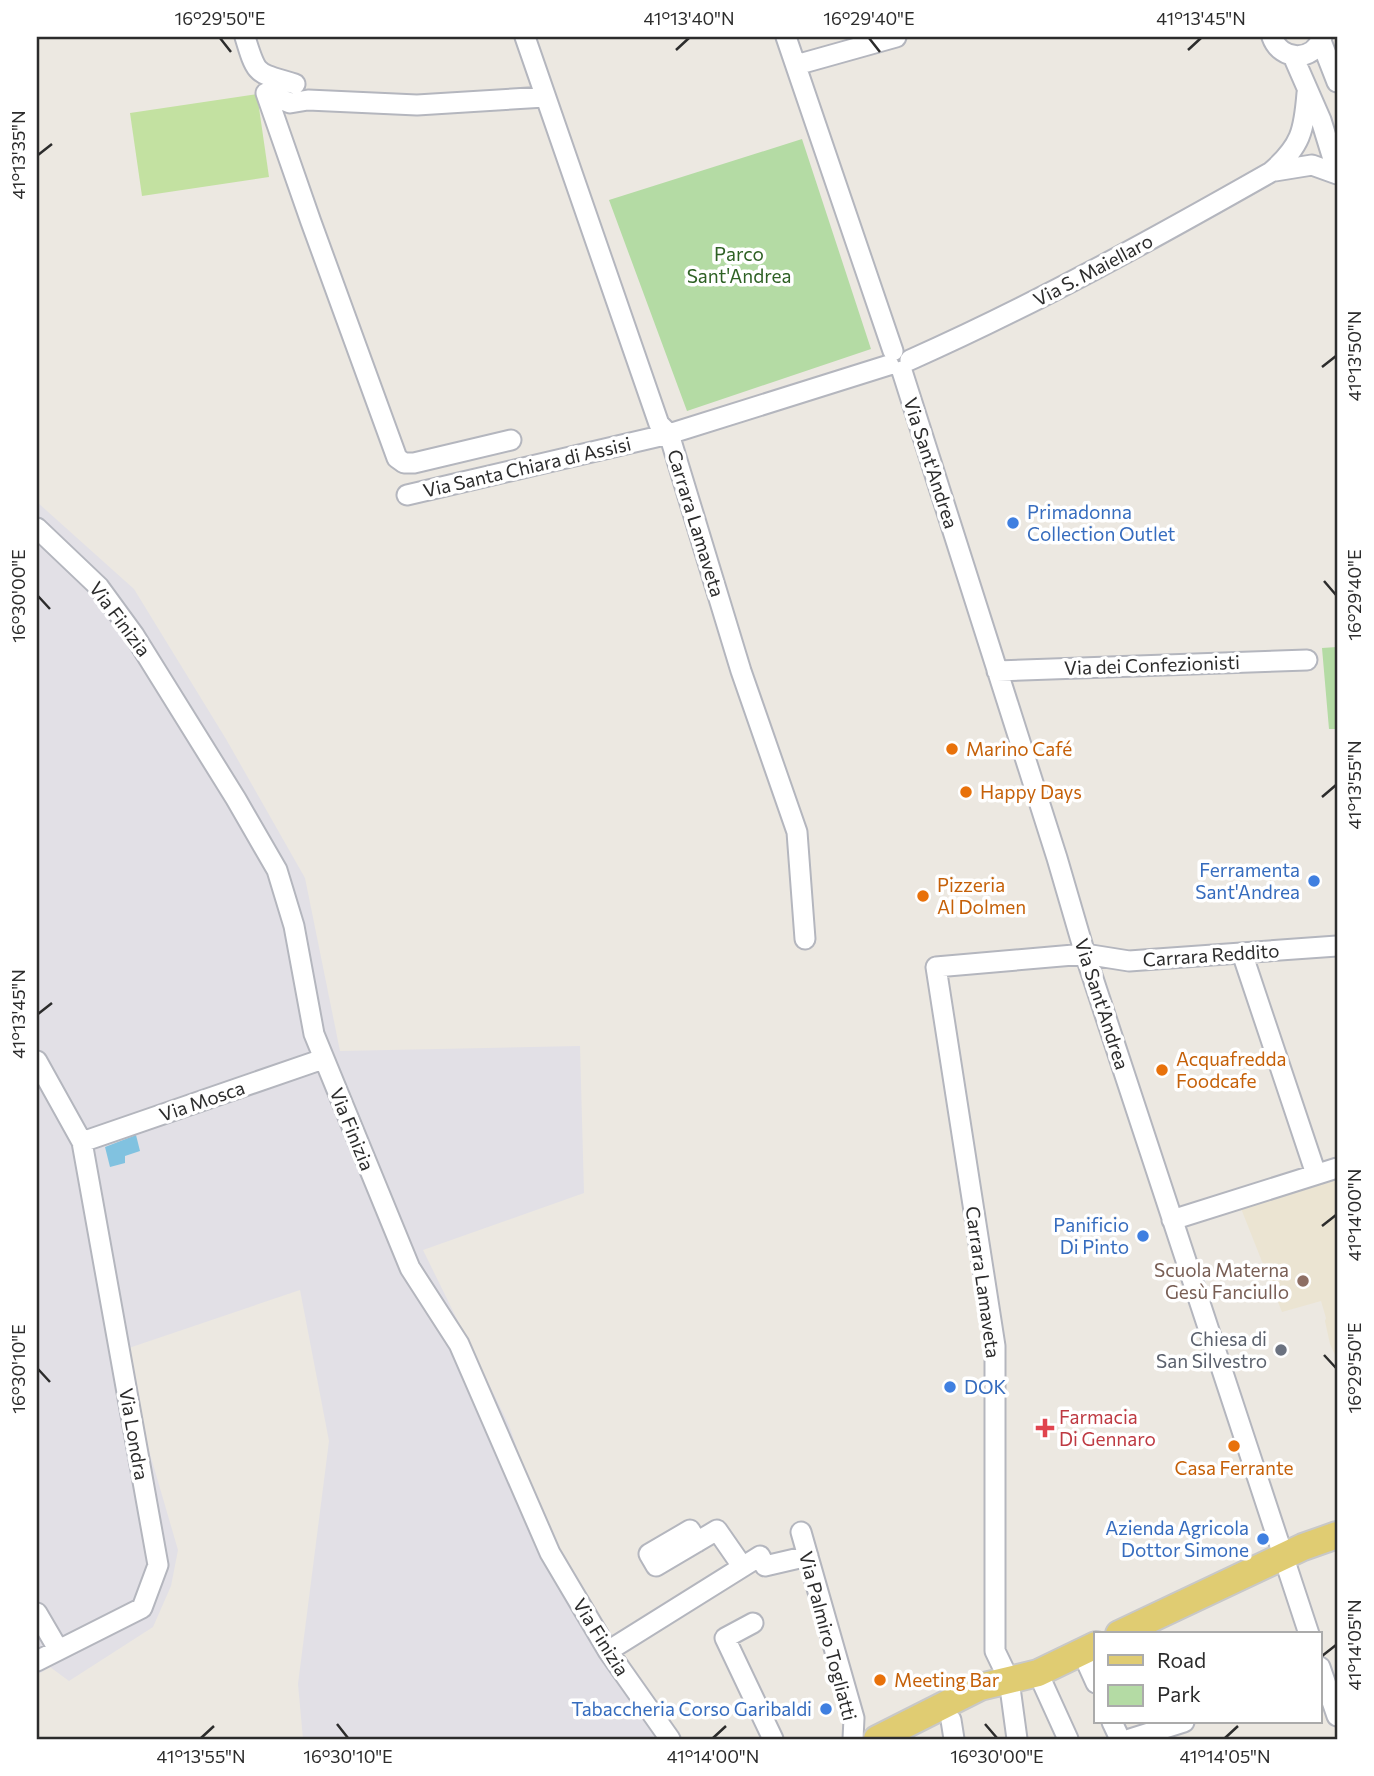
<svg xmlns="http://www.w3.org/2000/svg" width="1374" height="1776" viewBox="0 0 1374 1776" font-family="Commissioner,sans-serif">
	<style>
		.industrial { fill: #e2e0e6 }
		.education { fill: #ebe4d2 }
		.green { fill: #b4dba4 }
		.pitch { fill: #c3e1a1 }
		.water { fill: #81c2e0 }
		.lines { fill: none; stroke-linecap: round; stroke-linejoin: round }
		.minor-casing { stroke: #b4b6be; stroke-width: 23 }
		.major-casing { stroke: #c8c8c8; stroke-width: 30 }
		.minor { stroke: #fff; stroke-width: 19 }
		.major { stroke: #e0cc72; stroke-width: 26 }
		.ticks { fill: none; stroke: #2c2c2c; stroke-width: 2.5 }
		.shop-dot { fill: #3f7fe0; stroke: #fff; stroke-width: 2.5 }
		.food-dot { fill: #e8710a; stroke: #fff; stroke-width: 2.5 }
		.education-dot { fill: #8d6e63; stroke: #fff; stroke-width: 2.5 }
		.worship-dot { fill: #6b7280; stroke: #fff; stroke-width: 2.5 }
		.health-dot { fill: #e0444e; stroke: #fff; stroke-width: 2.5 }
		.labels { text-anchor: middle; stroke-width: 7; stroke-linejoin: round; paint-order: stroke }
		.park-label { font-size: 19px; fill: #2e6124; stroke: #fff }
		.street-label { font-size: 19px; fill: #2c2c2c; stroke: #fff }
		.shop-label { font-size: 19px; fill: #366cbe; stroke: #fff; text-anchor: end }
		.food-label { font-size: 19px; fill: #c56008; stroke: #fff; text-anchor: start }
		.education-label { font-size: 19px; fill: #785e54; stroke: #fff; text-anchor: end }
		.worship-label { font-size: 19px; fill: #5b616d; stroke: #fff; text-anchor: end }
		.health-label { font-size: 19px; fill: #be3a42; stroke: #fff; text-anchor: start }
		.neatline { fill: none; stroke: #2c2c2c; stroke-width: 2.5 }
		.ticks-label { font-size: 18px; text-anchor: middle; fill: #2c2c2c }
	</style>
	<rect width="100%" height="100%" fill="#ece8e1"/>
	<!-- industrial -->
	<path class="industrial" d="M 37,502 L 134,589 L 226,739 L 305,878 L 340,1051 L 580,1046 L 584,1193 L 423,1250 L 509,1425 L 550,1545 L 581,1600 L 682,1739 L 303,1739 L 298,1684 L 329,1441 L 300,1290 L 120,1351 L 178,1550 L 171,1586 L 153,1627 L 69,1681 L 50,1667 L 37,1675 Z"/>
	<!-- education -->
	<path class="education" d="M 1337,1174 L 1337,1356 L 1336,1357 L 1330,1344 L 1325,1321 L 1326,1318 L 1321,1301 L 1282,1312 L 1240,1206 Z"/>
	<!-- green -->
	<path class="green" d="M 802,139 L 871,349 L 687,411 L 609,200 Z
		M 1337,647 L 1337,729 L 1329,729 L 1322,648 Z"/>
	<!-- pitch -->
	<path class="pitch" d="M 257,94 L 269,177 L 142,196 L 130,113 Z"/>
	<!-- water -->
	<path class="water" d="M 136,1135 L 140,1151 L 125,1156 L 125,1163 L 110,1167 L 105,1147 Z"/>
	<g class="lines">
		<defs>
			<path id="minor" d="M 245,37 C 257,77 256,72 295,84
				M 525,37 L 659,424 L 669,434 L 741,671 L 797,832 L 805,939
				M 786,37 L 893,351
				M 1272,37 C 1281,62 1314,62 1322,37
				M 1321,41 L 1337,82
				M 1293,56 L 1321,120 L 1337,172
				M 796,65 L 896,37
				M 1275,171 L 1312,165 L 1337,174
				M 910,360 C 1034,305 1153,239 1271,172 C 1301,146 1304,131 1307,93
				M 902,371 L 1057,858 L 1085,954 L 1309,1634
				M 511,440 L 414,463 L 404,463 L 397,458 L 311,222 L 266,93 L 290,103 L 308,100 L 417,105 L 545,97
				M 407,495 L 669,434 L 889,365
				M 37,528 L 99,587 L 134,635 L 236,799 L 277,870 L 294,926 L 314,1034 L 410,1268 L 459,1344 L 550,1553 L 608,1651 L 670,1739
				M 997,671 L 1307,660
				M 1242,953 L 1316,1174
				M 37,1061 L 82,1142 L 158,1565 L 142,1608 L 37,1661
				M 82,1142 L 323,1059
				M 1172,1220 L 1337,1168
				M 801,1532 L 854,1718 L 853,1739
				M 697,1542 L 690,1530 L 649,1554 L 656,1566 L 717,1530 L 742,1566
				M 37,1613 L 58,1649
				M 753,1623 L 725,1638 L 773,1739
				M 608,1651 L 760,1556 L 765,1566 L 808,1556
				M 1082,1652 L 1096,1683
				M 1320,1667 L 1337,1716
				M 1038,1673 L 1068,1739
				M 951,1720 L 954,1739
				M 1112,1722 L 1120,1739
				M 1017,1739 L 1009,1680 L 995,1651 L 995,1346 L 936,967 L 1085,954 L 1129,961 L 1337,946
				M 1130,1739 L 1184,1722"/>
			<path id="major" d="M 1119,1634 L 1303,1547 L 1337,1535
				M 877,1739 L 980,1687 L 1038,1673 L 1096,1645"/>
		</defs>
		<!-- minor casing -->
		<use href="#minor" class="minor-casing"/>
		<!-- major casing -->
		<use href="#major" class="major-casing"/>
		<!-- minor -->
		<use href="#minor" class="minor"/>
		<!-- major -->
		<use href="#major" class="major"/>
	</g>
	<!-- ticks -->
	<path class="ticks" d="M 220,38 L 231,52M 869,38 L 880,52M 676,50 L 689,38M 1188,50 L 1201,38M 38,155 L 52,144M 1322,367 L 1336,356M 1324,581 L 1336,595M 38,596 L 50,609M 1322,797 L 1336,785M 38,1014 L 52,1003M 1322,1226 L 1336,1215M 1324,1355 L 1336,1368M 38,1369 L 50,1382M 1322,1656 L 1336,1645M 337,1724 L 348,1738M 985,1724 L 997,1738M 201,1738 L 214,1726M 713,1738 L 726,1726M 1225,1738 L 1238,1726"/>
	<!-- markers -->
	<g class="shop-dot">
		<circle cx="1013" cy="523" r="7"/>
		<circle cx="1314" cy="881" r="7"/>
		<circle cx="1143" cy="1236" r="7"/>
		<circle cx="950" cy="1387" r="7"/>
		<circle cx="1263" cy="1539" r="7"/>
		<circle cx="826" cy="1709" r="7"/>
	</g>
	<g class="food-dot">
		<circle cx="952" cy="749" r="7"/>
		<circle cx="966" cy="792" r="7"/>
		<circle cx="923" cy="896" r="7"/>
		<circle cx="1162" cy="1070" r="7"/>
		<circle cx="1234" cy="1446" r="7"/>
		<circle cx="880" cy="1680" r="7"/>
	</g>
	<circle class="education-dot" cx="1303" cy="1281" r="7"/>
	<circle class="worship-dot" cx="1281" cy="1350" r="7"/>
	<path class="health-dot" d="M1041.5 1417.5h7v7h7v7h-7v7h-7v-7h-7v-7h7z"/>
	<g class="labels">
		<!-- park labels -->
		<g class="park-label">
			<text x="739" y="261">Parco<tspan x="739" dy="22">Sant'Andrea</tspan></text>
		</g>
		<!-- street labels -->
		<g class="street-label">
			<text transform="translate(1093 270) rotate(-28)" y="7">Via S. Maiellaro</text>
			<text transform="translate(931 463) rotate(72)" y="7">Via Sant'Andrea</text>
			<text transform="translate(527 467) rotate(-13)" y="7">Via Santa Chiara di Assisi</text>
			<text transform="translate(696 523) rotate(73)" y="7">Carrara Lamaveta</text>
			<text transform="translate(120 619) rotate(53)" y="7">Via Finizia</text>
			<text transform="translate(1152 665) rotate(-2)" y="7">Via dei Confezionisti</text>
			<text transform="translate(1211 955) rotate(-4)" y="7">Carrara Reddito</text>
			<text transform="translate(1102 1004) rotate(72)" y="7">Via Sant'Andrea</text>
			<text transform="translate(202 1101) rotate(-19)" y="7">Via Mosca</text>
			<text transform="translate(352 1129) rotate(68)" y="7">Via Finizia</text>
			<text transform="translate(983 1282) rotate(82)" y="7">Carrara Lamaveta</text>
			<text transform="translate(134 1434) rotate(80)" y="7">Via Londra</text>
			<text transform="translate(828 1636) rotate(75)" y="7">Via Palmiro Togliatti</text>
			<text transform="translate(601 1637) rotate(58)" y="7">Via Finizia</text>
		</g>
		<!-- shop labels -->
		<g class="shop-label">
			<text x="1027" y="519" text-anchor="start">Primadonna<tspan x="1027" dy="22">Collection Outlet</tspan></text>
			<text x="1300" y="877">Ferramenta<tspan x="1300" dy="22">Sant'Andrea</tspan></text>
			<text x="1129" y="1232">Panificio<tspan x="1129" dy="22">Di Pinto</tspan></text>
			<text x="964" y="1394" text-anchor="start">DOK</text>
			<text x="1249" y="1535">Azienda Agricola<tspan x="1249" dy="22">Dottor Simone</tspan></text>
			<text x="812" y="1716">Tabaccheria Corso Garibaldi</text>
		</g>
		<!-- food labels -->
		<g class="food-label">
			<text x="966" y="756">Marino Café</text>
			<text x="980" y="799">Happy Days</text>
			<text x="937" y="892">Pizzeria<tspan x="937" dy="22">Al Dolmen</tspan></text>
			<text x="1176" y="1066">Acquafredda<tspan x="1176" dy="22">Foodcafe</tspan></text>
			<text x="1234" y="1475" text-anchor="middle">Casa Ferrante</text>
			<text x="894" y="1687">Meeting Bar</text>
		</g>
		<!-- education labels -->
		<g class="education-label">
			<text x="1289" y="1277">Scuola Materna<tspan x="1289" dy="22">Gesù Fanciullo</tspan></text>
		</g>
		<!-- worship labels -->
		<g class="worship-label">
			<text x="1267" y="1346">Chiesa di<tspan x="1267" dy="22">San Silvestro</tspan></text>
		</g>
		<!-- health labels -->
		<g class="health-label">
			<text x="1059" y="1424">Farmacia<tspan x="1059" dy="22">Di Gennaro</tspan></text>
		</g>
	</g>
	<!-- border -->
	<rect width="1374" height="1776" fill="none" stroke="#ffffff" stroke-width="77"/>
	<!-- legend -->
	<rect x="1094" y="1632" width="228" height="91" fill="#ffffff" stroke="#ababab" stroke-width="2"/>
	<rect x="1108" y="1655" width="35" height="10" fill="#e0cc72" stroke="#ababab" stroke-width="2"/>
	<text x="1157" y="1668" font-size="21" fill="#2c2c2c">Road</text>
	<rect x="1108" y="1685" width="35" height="21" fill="#b4dba4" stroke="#ababab" stroke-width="2"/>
	<text x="1157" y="1702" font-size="21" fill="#2c2c2c">Park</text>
	<rect x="38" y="38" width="1298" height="1700" class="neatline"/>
	<g class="ticks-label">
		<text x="220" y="25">16°29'50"E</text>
		<text x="689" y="25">41°13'40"N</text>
		<text x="869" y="25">16°29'40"E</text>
		<text x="1201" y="25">41°13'45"N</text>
		<text transform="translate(19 155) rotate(-90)" y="6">41°13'35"N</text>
		<text transform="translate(1355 356) rotate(-90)" y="6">41°13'50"N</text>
		<text transform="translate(1355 595) rotate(-90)" y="6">16°29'40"E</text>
		<text transform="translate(19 596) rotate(-90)" y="6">16°30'00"E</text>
		<text transform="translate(1355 785) rotate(-90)" y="6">41°13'55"N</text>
		<text transform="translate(19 1014) rotate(-90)" y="6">41°13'45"N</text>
		<text transform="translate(1355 1215) rotate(-90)" y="6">41°14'00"N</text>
		<text transform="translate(1355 1368) rotate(-90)" y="6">16°29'50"E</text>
		<text transform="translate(19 1369) rotate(-90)" y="6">16°30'10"E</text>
		<text transform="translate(1355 1645) rotate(-90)" y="6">41°14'05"N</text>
		<text x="201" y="1763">41°13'55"N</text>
		<text x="348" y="1763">16°30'10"E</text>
		<text x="713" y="1763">41°14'00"N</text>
		<text x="997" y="1763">16°30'00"E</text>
		<text x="1225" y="1763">41°14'05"N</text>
	</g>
</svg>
